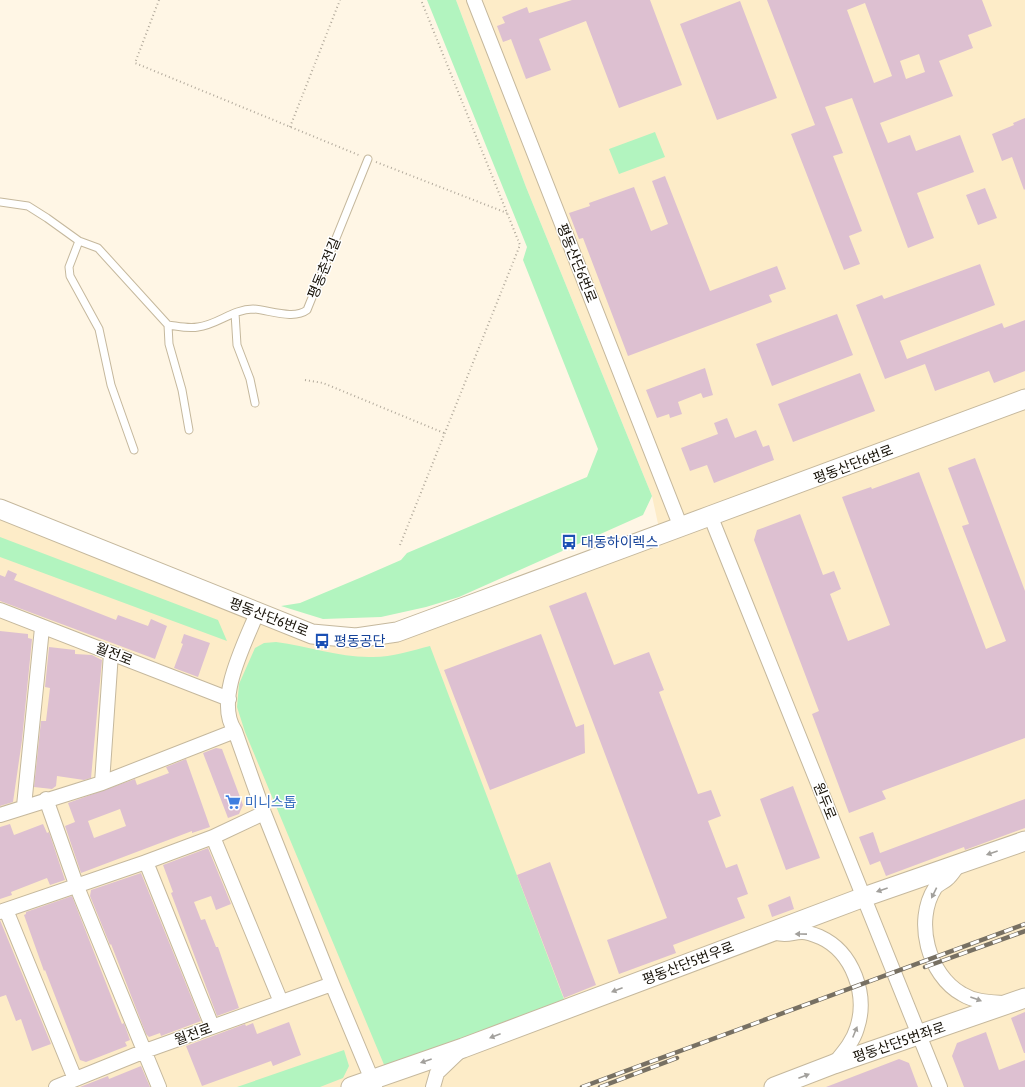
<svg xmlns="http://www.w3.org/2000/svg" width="1025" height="1087" viewBox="0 0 1025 1087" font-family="'Asap Condensed','Noto Sans KR',sans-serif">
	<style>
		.built { fill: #fdecc8 }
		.green { fill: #b2f4bf }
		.building { fill: #ddc0d1; fill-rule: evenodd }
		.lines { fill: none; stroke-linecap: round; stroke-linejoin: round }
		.lane-casing { stroke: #c5b89d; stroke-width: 9 }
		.street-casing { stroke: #c5b89d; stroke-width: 16 }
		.secondary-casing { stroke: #c5b89d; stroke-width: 21 }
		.path { stroke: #b2aa9c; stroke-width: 2; stroke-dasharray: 1 3; stroke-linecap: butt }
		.lane { stroke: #fff; stroke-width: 7 }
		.street { stroke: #fff; stroke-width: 14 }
		.secondary { stroke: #fff; stroke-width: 19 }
		.rail-casing { stroke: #777063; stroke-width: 4.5 }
		.rail { stroke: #fff; stroke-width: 3; stroke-dasharray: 9; stroke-linecap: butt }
		.oneway { fill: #a2a09c }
		.labels { text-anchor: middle; stroke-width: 3; stroke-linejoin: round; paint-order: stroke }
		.street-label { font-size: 14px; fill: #171208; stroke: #fff }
		.transit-label { font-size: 14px; fill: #164399; stroke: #fff; text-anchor: start }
		.shop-label { font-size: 14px; fill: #366cbe; stroke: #fff; text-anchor: start }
	</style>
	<rect width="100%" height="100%" fill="#fff6e5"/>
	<!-- built -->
	<path class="built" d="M 456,0 L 1025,0 L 1025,1087 L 0,1087 L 0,509 L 257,613 L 356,638 L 660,533 L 652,496 L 526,187 Z"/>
	<!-- green -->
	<path class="green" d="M 427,0 L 456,0 L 526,187 L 652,496 L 643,515 L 459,597 L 426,607 L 381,617 L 323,619 L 281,606 L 300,603 L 362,577 L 401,560 L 407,553 L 587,477 L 598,449 L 523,260 L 527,247 Z
		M 655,132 L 665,157 L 619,174 L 609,149 Z
		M 0,537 L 218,620 L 227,641 L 0,557 Z
		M 276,642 C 307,646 338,657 369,657 C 390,658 410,651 430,646 L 565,1002 L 385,1067 L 245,732 L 237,707 L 239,684 L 255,648 L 264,643 Z
		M 344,1050 L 349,1066 L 343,1078 L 320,1087 L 237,1087 Z"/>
	<!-- building -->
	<path class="building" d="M 572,0 L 650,0 L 682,85 L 619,108 L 586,21 L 539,39 L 551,70 L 526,79 L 511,39 L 503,42 L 497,26 L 505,23 L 502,17 L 527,7 L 529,13 Z
		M 767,0 L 982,0 L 992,26 L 968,35 L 973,48 L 939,61 L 953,96 L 880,123 L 888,143 L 910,135 L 916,151 L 960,135 L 974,172 L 917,193 L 934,238 L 908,248 L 852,98 L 825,107 L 843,153 L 833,156 L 862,231 L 849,236 L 860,264 L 844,270 L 791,134 L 815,125 ZM 865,3 L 892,76 L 874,83 L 847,10 ZM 919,54 L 925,72 L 906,79 L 900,61 Z
		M 740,1 L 777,98 L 717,120 L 680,24 Z
		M 1025,118 L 1025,189 L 1024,190 L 1012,157 L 1002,161 L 992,134 L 1014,125 L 1013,123 Z
		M 665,176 L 710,291 L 777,266 L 786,289 L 769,295 L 772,302 L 628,356 L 583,238 L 579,239 L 569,213 L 590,206 L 589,203 L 634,187 L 651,231 L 668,224 L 652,181 Z
		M 985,188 L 997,218 L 978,225 L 966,195 Z
		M 980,264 L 995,305 L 900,341 L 907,359 L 1002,323 L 1004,328 L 1025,320 L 1025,371 L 994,383 L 989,371 L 935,391 L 925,364 L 885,379 L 856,305 L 882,295 L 884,299 Z
		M 837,314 L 853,355 L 772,386 L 756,344 Z
		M 705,368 L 713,395 L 703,398 L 701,393 L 678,402 L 682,414 L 670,418 L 669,414 L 657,418 L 646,390 Z
		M 860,373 L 875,411 L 793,442 L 778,404 Z
		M 727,418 L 735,438 L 756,430 L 763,447 L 769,445 L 774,460 L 714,483 L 707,465 L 690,471 L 681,448 L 718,434 L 714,423 Z
		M 975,458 L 1025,591 L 1025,738 L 882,791 L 886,799 L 849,813 L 812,714 L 819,711 L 754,540 L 757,530 L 800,514 L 823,575 L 834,571 L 841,589 L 830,594 L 848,641 L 890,625 L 842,497 L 871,487 L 872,489 L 919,472 L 986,649 L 1006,641 L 962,526 L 969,524 L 948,468 Z
		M 8,570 L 17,574 L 14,580 L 116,620 L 118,615 L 148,626 L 151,619 L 167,626 L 155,659 L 0,601 L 0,575 L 5,577 Z
		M 586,592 L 614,665 L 649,652 L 664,690 L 659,692 L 698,794 L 711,790 L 721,816 L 708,821 L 726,868 L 737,864 L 748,894 L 737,898 L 745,918 L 673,945 L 676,953 L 619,974 L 607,940 L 667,918 L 549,606 Z
		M 0,631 L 28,634 L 28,638 L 32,639 L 22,740 L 13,802 L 0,806 Z
		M 184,634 L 210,643 L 198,677 L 174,668 L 183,644 L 181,643 Z
		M 541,634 L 576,727 L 584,724 L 585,753 L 490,790 L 444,670 Z
		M 49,647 L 75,650 L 75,654 L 92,655 L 102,660 L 91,778 L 84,780 L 57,776 L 56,786 L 52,789 L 34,787 L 41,721 L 46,721 L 50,688 L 45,687 Z
		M 216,748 L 222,749 L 243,805 L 239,814 L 228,818 L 203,753 Z
		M 186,759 L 210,827 L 192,833 L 192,831 L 81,873 L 65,826 L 75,822 L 68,803 L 135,779 L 137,785 L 169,773 L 166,767 ZM 120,809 L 126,826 L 94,838 L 88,821 Z
		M 793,786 L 820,858 L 786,870 L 760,799 Z
		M 1025,799 L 1025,828 L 965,850 L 964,847 L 886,876 L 880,861 L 870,865 L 859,837 L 873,832 L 880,853 Z
		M 10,824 L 14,835 L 43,824 L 47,833 L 49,832 L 65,880 L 50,885 L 47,878 L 11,892 L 12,895 L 0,899 L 0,827 Z
		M 208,848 L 231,904 L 216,910 L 211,896 L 194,902 L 201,920 L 205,919 L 216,947 L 218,947 L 239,1008 L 217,1016 L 171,893 L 173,892 L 163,865 Z
		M 550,862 L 596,985 L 564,998 L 517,875 Z
		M 141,873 L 201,1021 L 161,1036 L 160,1033 L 149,1037 L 146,1034 L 111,944 L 110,945 L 90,896 L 91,890 Z
		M 72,896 L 122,1024 L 124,1023 L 130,1040 L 125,1042 L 127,1046 L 86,1062 L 80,1060 L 45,970 L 44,971 L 24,915 L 26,914 L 26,912 Z
		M 790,896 L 794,909 L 772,917 L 768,905 Z
		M 0,920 L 51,1044 L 32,1051 L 21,1019 L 16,1021 L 6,995 L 0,997 Z
		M 1025,1012 L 1025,1053 L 1024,1053 L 1011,1018 Z
		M 289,1022 L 301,1055 L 273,1066 L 271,1061 L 202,1086 L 186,1046 L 245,1024 L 246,1026 L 253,1023 L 257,1034 Z
		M 986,1032 L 999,1070 L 1025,1060 L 1025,1087 L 964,1087 L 952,1056 L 957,1043 Z
		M 899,1059 L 909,1063 L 918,1087 L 826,1087 Z
		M 141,1066 L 150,1087 L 80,1087 L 108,1076 L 109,1079 Z"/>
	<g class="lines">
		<defs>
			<path id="lane" d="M 0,202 L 28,206 L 47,218 L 79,241 L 98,248 L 168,325 L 169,344 L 182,390 L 189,430
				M 79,241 L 69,267 L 70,276 L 99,329 L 111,385 L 134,450
				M 235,313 L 237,345 L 250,379 L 255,403
				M 168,325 C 177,326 188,329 198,327 C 217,325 233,309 253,309 C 269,310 294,320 307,310 L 368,159"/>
			<path id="street" d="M 474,0 L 680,525
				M 710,515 L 940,1087
				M 0,610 L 229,699
				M 257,613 C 245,643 214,701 235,731 L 264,813 L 332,984 L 375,1087
				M 102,783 L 111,653
				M 46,799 L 77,887 L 159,1087
				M 24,806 L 42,628
				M 0,815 L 102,783 L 235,731
				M 213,837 L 281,1002
				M 146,862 L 212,1026
				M 959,864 C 955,869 952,875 947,879 C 944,882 938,884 935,888 C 914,921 928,975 962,994 C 975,1002 989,1002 1004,1003
				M 6,910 L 75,1079
				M 0,912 L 146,862 L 213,837 L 264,813
				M 775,933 C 790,936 791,932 802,932 C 807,932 815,935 820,937 C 853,952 868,995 857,1028 C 853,1042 843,1053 834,1064
				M 56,1087 L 145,1051 L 332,984
				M 433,1087 L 437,1073 L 461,1050"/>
			<path id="secondary" d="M 0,509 L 312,634 L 356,638 L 397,632 C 606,553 816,478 1025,399
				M 351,1087 L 463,1048 L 864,897 L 1025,841
				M 774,1087 L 834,1064 L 1025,998"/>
		</defs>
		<!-- lane casing -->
		<use href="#lane" class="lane-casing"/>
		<!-- street casing -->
		<use href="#street" class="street-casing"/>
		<!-- secondary casing -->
		<use href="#secondary" class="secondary-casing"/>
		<!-- path -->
		<path class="path" d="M 159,0 L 135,63 L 361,156
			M 290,127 L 340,0
			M 376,162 L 507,213
			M 305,380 L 323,383 L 444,433
			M 400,545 L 520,245 L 421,0"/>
		<!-- lane -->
		<use href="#lane" class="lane"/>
		<!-- street -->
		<use href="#street" class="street"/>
		<!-- secondary -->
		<use href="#secondary" class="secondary"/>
		<defs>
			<path id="rail" d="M 925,967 L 1025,931
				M 582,1087 L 1025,924
				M 600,1087 L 677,1058"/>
		</defs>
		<!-- rail casing -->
		<use href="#rail" class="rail-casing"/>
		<!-- rail -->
		<use href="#rail" class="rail"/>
	</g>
	<!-- one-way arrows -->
	<defs><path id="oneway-solid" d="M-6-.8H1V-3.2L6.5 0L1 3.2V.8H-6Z"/></defs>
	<g class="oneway">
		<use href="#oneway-solid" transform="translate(992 853) rotate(161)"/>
		<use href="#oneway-solid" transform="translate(882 890) rotate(161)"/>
		<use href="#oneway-solid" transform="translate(934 893) rotate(116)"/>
		<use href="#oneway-solid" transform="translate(801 934) rotate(-179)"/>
		<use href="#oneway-solid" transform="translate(617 990) rotate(159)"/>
		<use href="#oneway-solid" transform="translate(976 999) rotate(20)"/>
		<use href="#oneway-solid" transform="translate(855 1032) rotate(-68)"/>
		<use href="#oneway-solid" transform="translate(495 1036) rotate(159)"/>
		<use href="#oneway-solid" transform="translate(426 1061) rotate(161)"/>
		<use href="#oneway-solid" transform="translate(804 1076) rotate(-21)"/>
	</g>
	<!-- icons -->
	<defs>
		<symbol id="bus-bare" viewBox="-9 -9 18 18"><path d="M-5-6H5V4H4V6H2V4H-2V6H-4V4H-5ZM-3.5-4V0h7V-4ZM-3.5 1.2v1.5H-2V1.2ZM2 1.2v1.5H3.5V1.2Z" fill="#1a4fb4" stroke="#fff" stroke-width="2.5" paint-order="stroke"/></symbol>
		<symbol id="supermarket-bare" viewBox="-9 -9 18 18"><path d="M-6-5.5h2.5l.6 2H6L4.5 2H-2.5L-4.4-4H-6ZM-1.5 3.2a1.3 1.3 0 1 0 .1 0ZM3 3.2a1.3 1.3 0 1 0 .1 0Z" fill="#3f7fe0" stroke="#fff" stroke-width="2.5" paint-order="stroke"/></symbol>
	</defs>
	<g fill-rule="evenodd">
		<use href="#bus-bare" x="558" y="531" width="22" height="22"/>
		<use href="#bus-bare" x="311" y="630" width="22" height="22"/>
		<use href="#supermarket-bare" x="222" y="791" width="22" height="22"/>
	</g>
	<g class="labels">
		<!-- street labels -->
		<g class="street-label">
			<text transform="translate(577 263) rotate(68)" y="5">평동산단6번로</text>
			<text transform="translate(324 268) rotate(-68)" y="5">평동춘전길</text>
			<text transform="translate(853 464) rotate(-21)" y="5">평동산단6번로</text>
			<text transform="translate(269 617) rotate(21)" y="5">평동산단6번로</text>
			<text transform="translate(114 654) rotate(21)" y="5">월전로</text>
			<text transform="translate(825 801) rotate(68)" y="5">원두로</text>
			<text transform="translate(688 963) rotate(-21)" y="5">평동산단5번우로</text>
			<text transform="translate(193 1034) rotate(-20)" y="5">월전로</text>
			<text transform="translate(899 1042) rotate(-19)" y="5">평동산단5번좌로</text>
		</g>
		<!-- transit labels -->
		<g class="transit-label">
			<text x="581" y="547">대동하이렉스</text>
			<text x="334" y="646">평동공단</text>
		</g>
		<!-- shop labels -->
		<g class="shop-label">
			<text x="245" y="807">미니스톱</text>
		</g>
	</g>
</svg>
